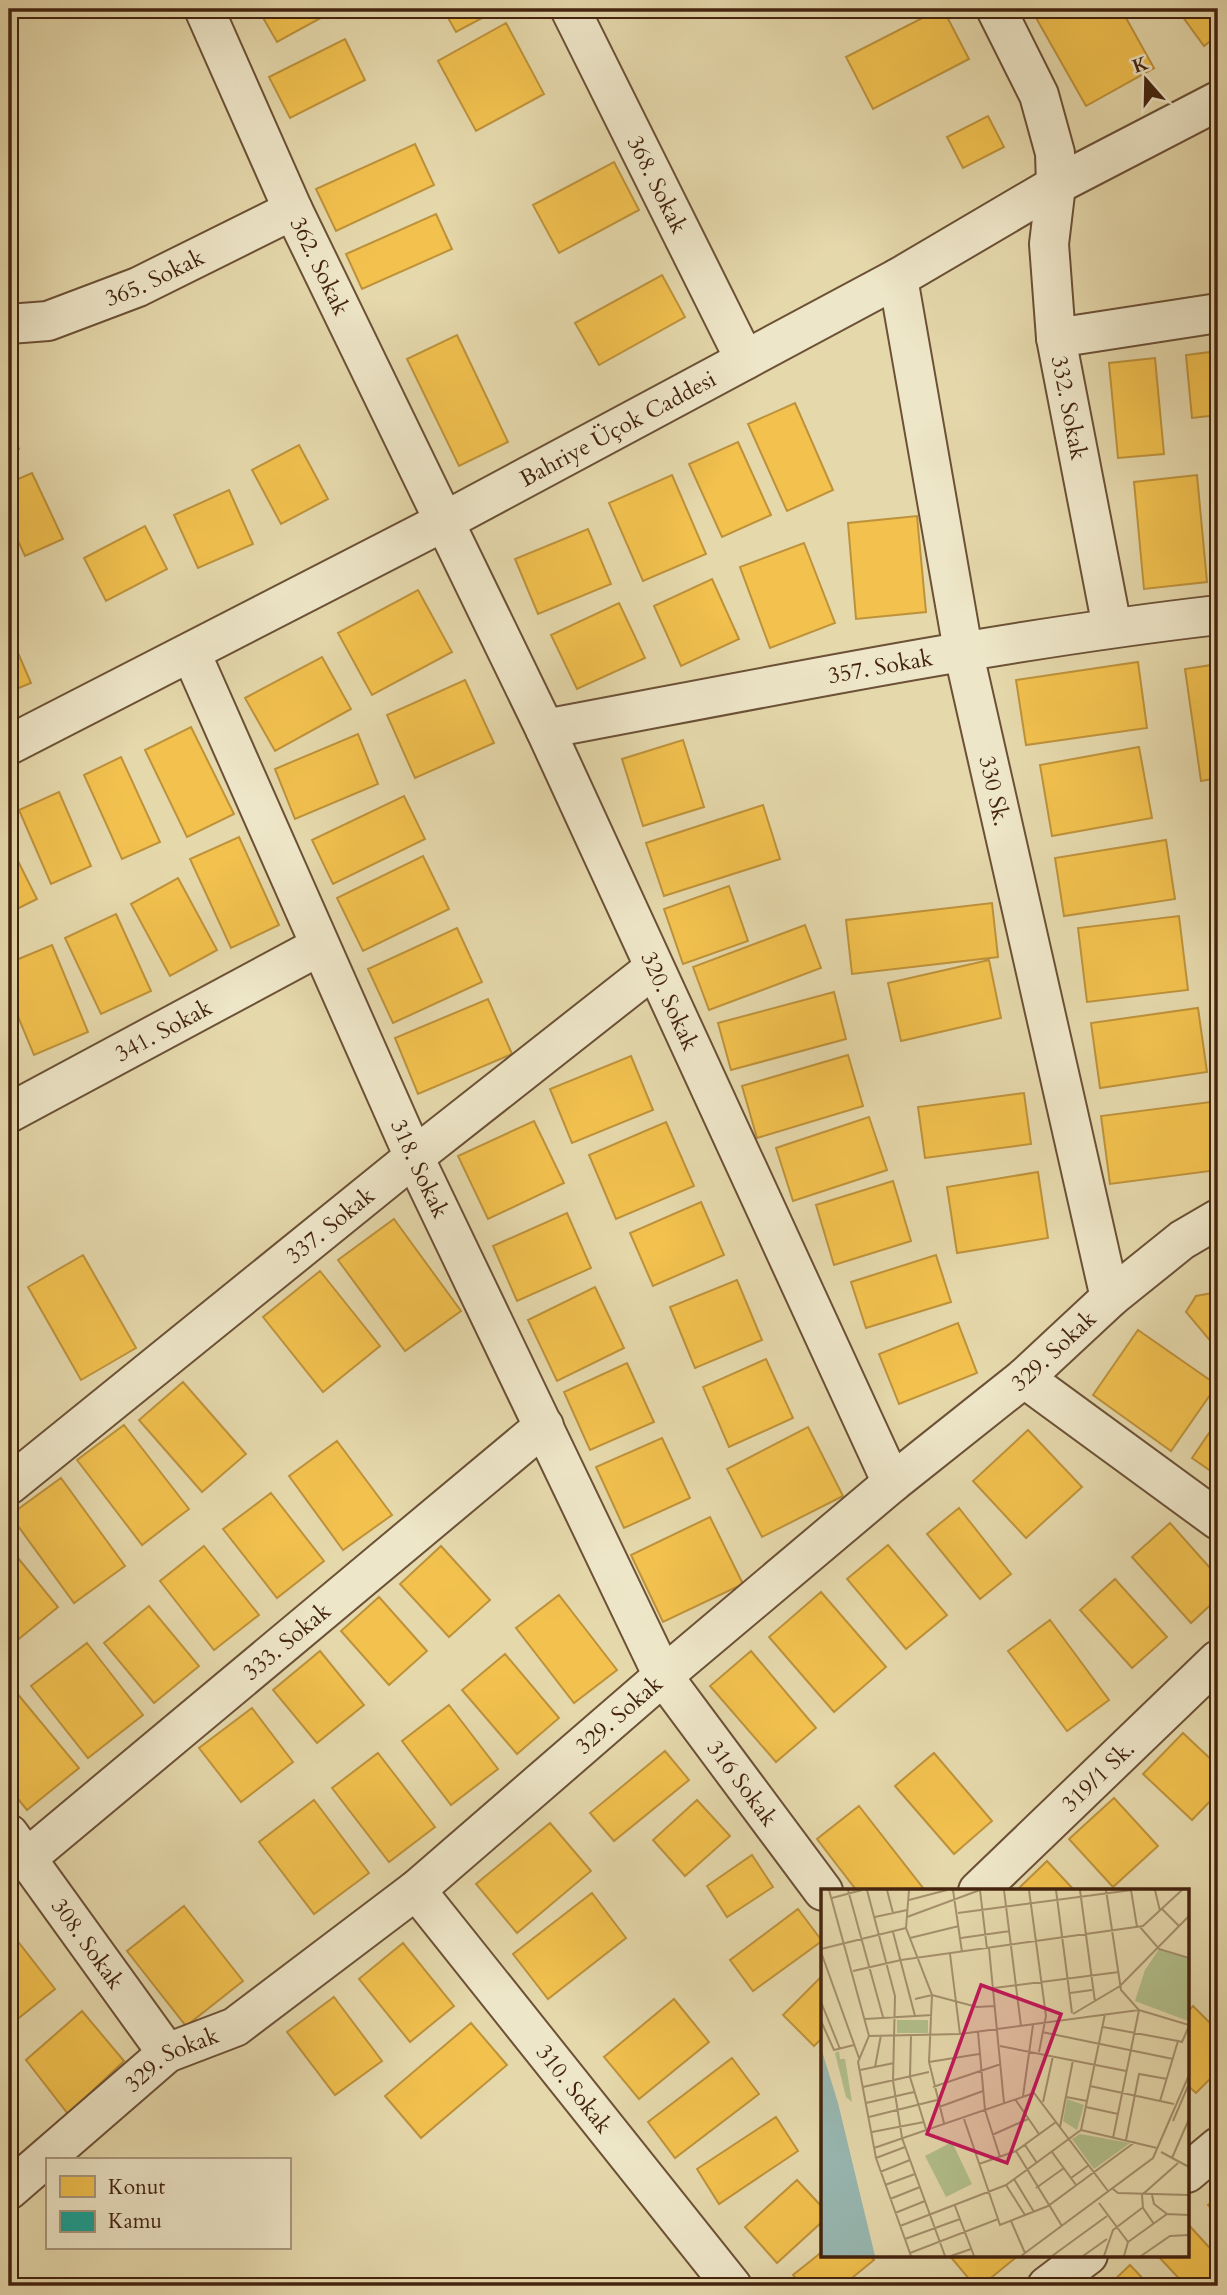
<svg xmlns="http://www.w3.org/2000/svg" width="1227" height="2295" viewBox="0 0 1227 2295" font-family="Cardo,serif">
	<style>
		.homes { fill: #f2c14e; stroke: #be923b; stroke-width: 2 }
		.public { fill: #17a398; stroke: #247d6f; stroke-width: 2 }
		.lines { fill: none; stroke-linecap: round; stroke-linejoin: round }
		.minor-casing { stroke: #6c5136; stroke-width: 42 }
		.minor { stroke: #eee6c8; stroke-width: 38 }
		.labels { text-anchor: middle; stroke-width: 7; stroke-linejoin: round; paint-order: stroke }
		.street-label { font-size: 23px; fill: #44240f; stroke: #eee6c8 }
		.inset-road { fill: none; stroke: #a5906d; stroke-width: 2 }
		.view { fill: #c2185b; fill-opacity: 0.15; stroke: #c2185b; stroke-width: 3.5 }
		.inset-edge { fill: none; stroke: #44240f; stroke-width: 3.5 }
	</style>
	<rect width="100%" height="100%" fill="#e5d8ab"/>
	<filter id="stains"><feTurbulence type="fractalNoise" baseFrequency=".00286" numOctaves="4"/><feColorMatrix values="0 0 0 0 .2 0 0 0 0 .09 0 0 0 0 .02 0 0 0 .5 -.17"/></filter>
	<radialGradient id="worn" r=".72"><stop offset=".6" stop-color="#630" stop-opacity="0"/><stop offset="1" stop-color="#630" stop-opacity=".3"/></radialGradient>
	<!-- homes -->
	<path class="homes" d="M 258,9 L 337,9 L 277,42 Z
		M 443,9 L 499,9 L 456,32 Z
		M 940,9 L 943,9 L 969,59 L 873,109 L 846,57 Z
		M 1031,9 L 1121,9 L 1154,68 L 1086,106 Z
		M 1177,9 L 1218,9 L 1218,35 L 1204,46 Z
		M 506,23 L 544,94 L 476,131 L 438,61 Z
		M 345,39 L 365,80 L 290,118 L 269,77 Z
		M 988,116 L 1004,147 L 963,168 L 947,137 Z
		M 415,144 L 434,185 L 336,231 L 316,189 Z
		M 614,162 L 639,210 L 559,253 L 533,205 Z
		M 436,214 L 452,249 L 362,289 L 346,254 Z
		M 662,275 L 685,317 L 599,365 L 575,323 Z
		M 457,335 L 508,442 L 459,466 L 407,359 Z
		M 1218,351 L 1218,415 L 1192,418 L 1186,355 Z
		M 1155,358 L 1164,454 L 1118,458 L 1109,363 Z
		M 795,403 L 833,490 L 787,511 L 748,424 Z
		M 9,427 L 19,449 L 9,453 Z
		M 738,442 L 771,515 L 722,537 L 689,464 Z
		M 299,445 L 328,499 L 281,524 L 252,470 Z
		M 32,473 L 63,539 L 25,556 L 9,522 L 9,483 Z
		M 672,475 L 706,554 L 643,581 L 609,503 Z
		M 1197,475 L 1207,582 L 1144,589 L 1134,482 Z
		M 229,490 L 253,544 L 198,568 L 174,515 Z
		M 917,516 L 926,612 L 856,619 L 848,523 Z
		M 145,526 L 167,569 L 106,601 L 84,558 Z
		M 588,529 L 611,584 L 538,614 L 515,559 Z
		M 804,543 L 835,623 L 770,648 L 740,567 Z
		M 712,579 L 739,639 L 681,666 L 654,606 Z
		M 418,590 L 452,652 L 372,695 L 338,633 Z
		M 619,603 L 645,658 L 577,689 L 551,635 Z
		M 9,632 L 31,683 L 9,692 Z
		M 322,657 L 351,709 L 275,751 L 245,698 Z
		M 1138,662 L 1147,728 L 1026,745 L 1016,680 Z
		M 1218,664 L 1218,778 L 1201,781 L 1185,669 Z
		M 465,680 L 494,743 L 415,778 L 387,715 Z
		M 191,727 L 234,814 L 187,837 L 145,750 Z
		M 358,734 L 378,784 L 295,819 L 275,769 Z
		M 683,740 L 704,807 L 643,826 L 622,759 Z
		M 1139,747 L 1152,818 L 1052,836 L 1040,765 Z
		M 121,757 L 160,842 L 122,859 L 84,775 Z
		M 59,792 L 91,866 L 51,884 L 19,810 Z
		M 404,796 L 425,839 L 333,884 L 312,840 Z
		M 763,805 L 780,859 L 664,896 L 646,843 Z
		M 239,837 L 279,925 L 231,948 L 190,859 Z
		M 1166,840 L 1175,899 L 1064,916 L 1055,858 Z
		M 9,843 L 37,899 L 9,913 Z
		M 423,856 L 449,909 L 363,951 L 337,898 Z
		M 178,878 L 217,950 L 170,976 L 131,904 Z
		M 729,886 L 748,941 L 683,964 L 664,909 Z
		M 992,903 L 998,957 L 852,974 L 846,920 Z
		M 116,914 L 151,991 L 101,1014 L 65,938 Z
		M 1179,916 L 1188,990 L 1087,1002 L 1078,928 Z
		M 805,925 L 821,968 L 709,1010 L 693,967 Z
		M 457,928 L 482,982 L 393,1023 L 368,969 Z
		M 52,945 L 88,1032 L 34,1055 L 9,995 L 9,963 Z
		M 989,960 L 1001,1018 L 901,1041 L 888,983 Z
		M 834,992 L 846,1039 L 731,1070 L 718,1023 Z
		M 488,999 L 512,1054 L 418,1094 L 395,1038 Z
		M 1198,1008 L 1207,1072 L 1100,1088 L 1091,1023 Z
		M 848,1055 L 863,1106 L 757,1138 L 742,1086 Z
		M 631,1056 L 653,1110 L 572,1143 L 550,1089 Z
		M 1024,1093 L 1031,1144 L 925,1158 L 918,1107 Z
		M 1210,1102 L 1218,1170 L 1110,1184 L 1101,1116 Z
		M 869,1117 L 887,1170 L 793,1201 L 776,1148 Z
		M 534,1121 L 564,1183 L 488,1219 L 458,1156 Z
		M 666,1122 L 694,1186 L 616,1219 L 589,1155 Z
		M 1038,1172 L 1048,1238 L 957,1253 L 947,1187 Z
		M 893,1181 L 911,1241 L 834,1265 L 816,1205 Z
		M 701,1202 L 724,1255 L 653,1286 L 630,1233 Z
		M 567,1213 L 591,1268 L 517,1301 L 493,1246 Z
		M 394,1219 L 461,1311 L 405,1351 L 338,1260 Z
		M 83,1255 L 136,1348 L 81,1380 L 28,1287 Z
		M 936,1255 L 951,1302 L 866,1328 L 851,1282 Z
		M 320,1271 L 380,1346 L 323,1392 L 263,1317 Z
		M 737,1280 L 762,1340 L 695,1368 L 670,1307 Z
		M 595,1287 L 624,1348 L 557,1381 L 528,1320 Z
		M 1218,1292 L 1218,1350 L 1186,1312 L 1196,1296 Z
		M 958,1323 L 977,1373 L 899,1404 L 879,1354 Z
		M 1138,1330 L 1217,1385 L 1171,1451 L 1093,1395 Z
		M 766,1359 L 793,1418 L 729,1447 L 703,1387 Z
		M 627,1363 L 654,1422 L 590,1450 L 564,1392 Z
		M 183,1382 L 246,1454 L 202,1492 L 139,1420 Z
		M 1218,1420 L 1218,1476 L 1192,1458 Z
		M 124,1425 L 189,1509 L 142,1545 L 77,1460 Z
		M 808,1427 L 843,1496 L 762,1537 L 727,1469 Z
		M 1028,1430 L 1082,1487 L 1026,1538 L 973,1481 Z
		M 662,1438 L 690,1498 L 624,1528 L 596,1467 Z
		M 337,1441 L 392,1515 L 343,1550 L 289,1476 Z
		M 61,1478 L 125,1566 L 74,1603 L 10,1515 Z
		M 271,1493 L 324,1561 L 277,1598 L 223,1529 Z
		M 959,1508 L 1011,1574 L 980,1599 L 927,1534 Z
		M 710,1517 L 743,1584 L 663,1622 L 631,1555 Z
		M 1170,1523 L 1218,1577 L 1218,1598 L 1191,1623 L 1132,1557 Z
		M 888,1545 L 947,1615 L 906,1649 L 847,1579 Z
		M 204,1546 L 259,1615 L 214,1650 L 160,1581 Z
		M 441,1546 L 490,1600 L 449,1637 L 400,1584 Z
		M 9,1547 L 58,1607 L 9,1647 Z
		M 1115,1579 L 1167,1637 L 1132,1668 L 1080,1610 Z
		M 821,1592 L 886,1667 L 834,1712 L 769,1637 Z
		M 559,1595 L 617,1670 L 574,1703 L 516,1628 Z
		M 379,1597 L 427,1651 L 389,1685 L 341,1631 Z
		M 149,1606 L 199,1666 L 154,1703 L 104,1643 Z
		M 1050,1620 L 1109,1700 L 1067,1731 L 1008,1651 Z
		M 87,1643 L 143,1715 L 88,1758 L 31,1686 Z
		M 320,1651 L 364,1705 L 317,1743 L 273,1690 Z
		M 751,1651 L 816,1728 L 776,1762 L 710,1686 Z
		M 505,1654 L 559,1718 L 517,1754 L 462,1690 Z
		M 11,1686 L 79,1768 L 27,1810 L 9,1788 Z
		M 449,1705 L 498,1769 L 451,1805 L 402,1741 Z
		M 252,1708 L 293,1762 L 241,1802 L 199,1748 Z
		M 1183,1733 L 1218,1766 L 1218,1793 L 1192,1820 L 1143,1774 Z
		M 665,1751 L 689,1780 L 614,1841 L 590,1813 Z
		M 378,1753 L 435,1827 L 389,1862 L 332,1788 Z
		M 934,1753 L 992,1821 L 954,1854 L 895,1786 Z
		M 1114,1798 L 1158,1846 L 1113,1887 L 1069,1839 Z
		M 314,1800 L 369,1873 L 314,1914 L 259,1842 Z
		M 697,1800 L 730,1836 L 685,1876 L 653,1840 Z
		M 859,1806 L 923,1888 L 920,1891 L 857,1891 L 817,1839 Z
		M 550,1823 L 591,1871 L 517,1933 L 476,1884 Z
		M 752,1855 L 773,1887 L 727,1917 L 707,1886 Z
		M 1047,1861 L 1075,1891 L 1016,1891 Z
		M 592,1893 L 626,1938 L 548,1999 L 513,1954 Z
		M 184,1906 L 243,1981 L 186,2026 L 127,1951 Z
		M 798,1909 L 822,1941 L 753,1991 L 730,1960 Z
		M 9,1930 L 55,1989 L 9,2026 Z
		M 403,1943 L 454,2006 L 410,2042 L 359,1979 Z
		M 1218,1969 L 1218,1982 L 1211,1975 Z
		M 823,1975 L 823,2037 L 814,2046 L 783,2015 Z
		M 334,1997 L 382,2061 L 335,2095 L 287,2032 Z
		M 674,1999 L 709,2042 L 639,2099 L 604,2057 Z
		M 1193,2006 L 1218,2031 L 1218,2071 L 1196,2093 L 1187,2085 L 1187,2012 Z
		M 82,2011 L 124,2061 L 68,2114 L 26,2060 Z
		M 471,2023 L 507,2065 L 421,2138 L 385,2096 Z
		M 732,2058 L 759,2094 L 675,2158 L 648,2122 Z
		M 776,2117 L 798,2151 L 719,2204 L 697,2169 Z
		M 797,2180 L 823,2208 L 823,2221 L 777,2263 L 745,2227 Z
		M 1218,2197 L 1218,2217 L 1208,2205 Z
		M 1187,2223 L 1218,2257 L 1218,2286 L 1186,2286 L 1157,2255 L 1187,2255 Z
		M 823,2251 L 823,2255 L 869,2255 L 874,2260 L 842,2286 L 802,2286 L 793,2275 Z
		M 949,2255 L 1019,2255 L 981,2286 L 975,2286 Z
		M 1130,2265 L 1150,2286 L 1108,2286 Z"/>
	<!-- public -->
	<path class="public" d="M 9,2127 L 16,2136 L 9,2143 Z"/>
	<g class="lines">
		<defs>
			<g id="minor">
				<path id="s1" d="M 204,9 L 293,210 L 545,729 L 892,1483"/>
				<path id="s2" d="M 570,9 L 745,360"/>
				<path id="s3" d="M 996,9 L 1039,95 L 1055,153 L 1056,185 L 1049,244 L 1056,338 L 1112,627"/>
				<path id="s4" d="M 898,278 L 963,650 L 1110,1298"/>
				<path id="s5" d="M 9,324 L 48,321 L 138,287 L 293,210"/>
				<path d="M 1056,338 L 1218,313"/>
				<path id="s6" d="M 191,653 L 414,1157 L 663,1676 L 823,1891"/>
				<path id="s7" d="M 545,729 C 769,687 992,641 1218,615"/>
				<path id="s8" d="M 9,745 L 443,522 L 898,278 L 1056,185 L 1218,101"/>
				<path id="s9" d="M 9,1113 L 318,947"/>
				<path d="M 1024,1378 L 1218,1520"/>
				<path id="s10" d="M 9,1485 L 414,1157 L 654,968"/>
				<path id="s11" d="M 9,1834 L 167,2053"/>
				<path id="s12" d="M 27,1858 L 544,1426"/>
				<path id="s13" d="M 416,1890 L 732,2286"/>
				<path id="s14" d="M 978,1891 L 1218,1660"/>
				<path d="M 1187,2173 L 1218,2147"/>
				<path id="s15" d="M 9,2190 L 167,2053 L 235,2027 L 416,1890 L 663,1676 L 892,1483 L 1024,1378 L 1110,1298 L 1182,1240 L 1218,1219"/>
				<path d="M 1047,2286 L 1088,2255"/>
			</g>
		</defs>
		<!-- minor casing -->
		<use href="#minor" class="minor-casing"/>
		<!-- minor -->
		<use href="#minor" class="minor"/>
	</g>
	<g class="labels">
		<!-- street labels -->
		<g class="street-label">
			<text dy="8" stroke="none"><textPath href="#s2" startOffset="196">368. Sokak</textPath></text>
			<text dy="8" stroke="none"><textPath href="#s1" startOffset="282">362. Sokak</textPath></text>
			<text dy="8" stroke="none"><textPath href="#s5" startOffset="154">365. Sokak</textPath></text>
			<text dy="8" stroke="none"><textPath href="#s3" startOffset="413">332. Sokak</textPath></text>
			<text dy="8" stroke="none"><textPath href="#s8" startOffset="686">Bahriye Üçok Caddesi</textPath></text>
			<text dy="8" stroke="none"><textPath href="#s7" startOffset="341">357. Sokak</textPath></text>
			<text dy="8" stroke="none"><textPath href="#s4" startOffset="522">330 Sk.</textPath></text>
			<text dy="8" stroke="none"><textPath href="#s1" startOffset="1096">320. Sokak</textPath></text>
			<text dy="8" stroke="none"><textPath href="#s9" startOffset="175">341. Sokak</textPath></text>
			<text dy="8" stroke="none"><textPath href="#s6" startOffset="564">318. Sokak</textPath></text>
			<text dy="8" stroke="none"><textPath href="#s10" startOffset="413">337. Sokak</textPath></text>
			<text dy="8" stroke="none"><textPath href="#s15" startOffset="1344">329. Sokak</textPath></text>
			<text dy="8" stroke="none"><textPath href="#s12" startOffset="338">333. Sokak</textPath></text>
			<text dy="8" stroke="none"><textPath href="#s15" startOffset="777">329. Sokak</textPath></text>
			<text dy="8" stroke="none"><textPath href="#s14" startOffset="166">319/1 Sk.</textPath></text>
			<text dy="8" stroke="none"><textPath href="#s6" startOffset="1260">316 Sokak</textPath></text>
			<text dy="8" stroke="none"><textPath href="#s11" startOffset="135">308. Sokak</textPath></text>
			<text dy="8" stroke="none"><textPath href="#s15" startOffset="210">329. Sokak</textPath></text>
			<text dy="8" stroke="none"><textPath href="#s13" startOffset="254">310. Sokak</textPath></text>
		</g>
	</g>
	<!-- overview -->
	<g transform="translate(821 1889)">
		<rect width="368" height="368" fill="#e5d8ab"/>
		<path d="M 338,60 L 367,69 L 367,132 L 314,112 L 324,81 ZM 76,131 L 107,131 L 107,144 L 76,144 ZM 18,162 L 19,170 L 24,170 L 31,213 L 25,208 L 14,164 ZM 246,210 L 263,216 L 256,241 L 242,232 ZM 259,245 L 309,254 L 273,280 L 251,250 ZM 131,253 L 151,295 L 125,308 L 104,267 Z" fill="#b2bf8b"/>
		<path d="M 0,159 L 17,214 L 54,367 L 0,367 Z" fill="#98b8b2"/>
		<path class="inset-road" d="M 8,1 L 48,147 L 37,173 L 55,269 L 90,367M 27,1 L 62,128M 46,1 L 74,107 L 72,192 L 81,249 L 124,367M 66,1 L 72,24M 88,1 L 85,39 L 111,106 L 108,173 L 123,234M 132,1 L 141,63M 159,1 L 166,60M 183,1 L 200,137M 208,1 L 225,127 L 218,163M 235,1 L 251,124M 259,1 L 274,113M 285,1 L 300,101 L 318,121 L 292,249M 310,1 L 316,38M 334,1 L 339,22M 11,9 L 41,1M 88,11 L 126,1M 341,20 L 358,37M 137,24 L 311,1M 54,28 L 86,21M 86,28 L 159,1M 319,38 L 338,60 L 368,69M 72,43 L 94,127M 89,49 L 138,37M 140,49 L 189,42M 168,59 L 183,214M 0,60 L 85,39M 0,63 L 38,169M 129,65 L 139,145M 32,82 L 80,71 L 322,37 L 361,1M 173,99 L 298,83M 249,104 L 271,101M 94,110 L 111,106 L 156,118 L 174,117M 0,113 L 19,160M 252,125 L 299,97 L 368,27M 44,130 L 111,126M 0,132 L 13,161 L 33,156M 282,138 L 357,152M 157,143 L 164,221 L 179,268M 221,143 L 352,170M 90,146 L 89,188 L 105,240M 48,147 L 139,145 L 318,121 L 368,136M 179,157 L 305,182M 108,173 L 158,165M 54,178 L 60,146M 39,181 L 73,174M 269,197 L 353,215M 42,198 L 108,183M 112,198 L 180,175M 202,207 L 212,136M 245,208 L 266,212M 194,210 L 218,245M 339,212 L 357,152 L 361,153 L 368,137M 222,213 L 232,167M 45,214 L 93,203M 118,218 L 162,202M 265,218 L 297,225M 48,228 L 116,211M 143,230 L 177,330M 352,232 L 367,197M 239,238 L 252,171M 260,241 L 284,125M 260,241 L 336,259M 51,243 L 103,233M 171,246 L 207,230M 305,251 L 318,185 L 346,190M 204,256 L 216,274M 53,259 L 213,204 L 287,302M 195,262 L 241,337M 231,263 L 255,296M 340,263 L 368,278M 55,269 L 84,258M 351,269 L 368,230M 158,275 L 195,262 L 235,233M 59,283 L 89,271M 250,289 L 268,276M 193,290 L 213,323M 64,296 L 94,285M 185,296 L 204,326M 215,299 L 243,279M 292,300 L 297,304 L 368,306M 331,306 L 333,315 L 346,325M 69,310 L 99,298M 278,314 L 307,353M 134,317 L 153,367M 74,324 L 104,312M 190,332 L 204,364M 333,335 L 322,319 L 321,306 L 357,274M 79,337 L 185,296 L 260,241M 84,350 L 139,330M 89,364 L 177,330 L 179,336 L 227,317 L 314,253M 130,367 L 150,360M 200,367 L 332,269 L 368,186M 231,367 L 286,327M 262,367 L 286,350M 283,367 L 292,341 L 321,319M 303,367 L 307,353 L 346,325 L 368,326M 320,367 L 349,347 L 368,346"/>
		<path class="view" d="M 160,96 L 240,125 L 186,274 L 106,245 Z"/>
		<rect width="368" height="368" class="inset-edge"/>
	</g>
	<!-- margin -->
	<rect width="1227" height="2295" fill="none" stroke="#e5d8ab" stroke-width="35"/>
	<rect x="10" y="10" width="1206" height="2274" fill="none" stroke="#44240f" stroke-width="3.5"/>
	<rect x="18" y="18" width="1192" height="2260" fill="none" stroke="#44240f" stroke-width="2"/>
	<!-- legend -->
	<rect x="46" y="2158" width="245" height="91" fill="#eee6c8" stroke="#aa987e" stroke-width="2"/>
	<rect x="60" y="2176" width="35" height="21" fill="#f2c14e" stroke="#aa987e" stroke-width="2"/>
	<text x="108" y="2194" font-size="21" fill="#44240f">Konut</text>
	<rect x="60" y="2211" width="35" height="21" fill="#17a398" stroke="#aa987e" stroke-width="2"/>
	<text x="108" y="2228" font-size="21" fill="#44240f">Kamu</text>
	<!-- north arrow -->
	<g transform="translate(1146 80) rotate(340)" stroke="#eee6c8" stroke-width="5" paint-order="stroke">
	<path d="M0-5L12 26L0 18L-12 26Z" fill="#44240f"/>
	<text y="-10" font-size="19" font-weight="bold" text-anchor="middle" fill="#44240f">K</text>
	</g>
	<rect width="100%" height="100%" filter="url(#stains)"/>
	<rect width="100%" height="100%" fill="url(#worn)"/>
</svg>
